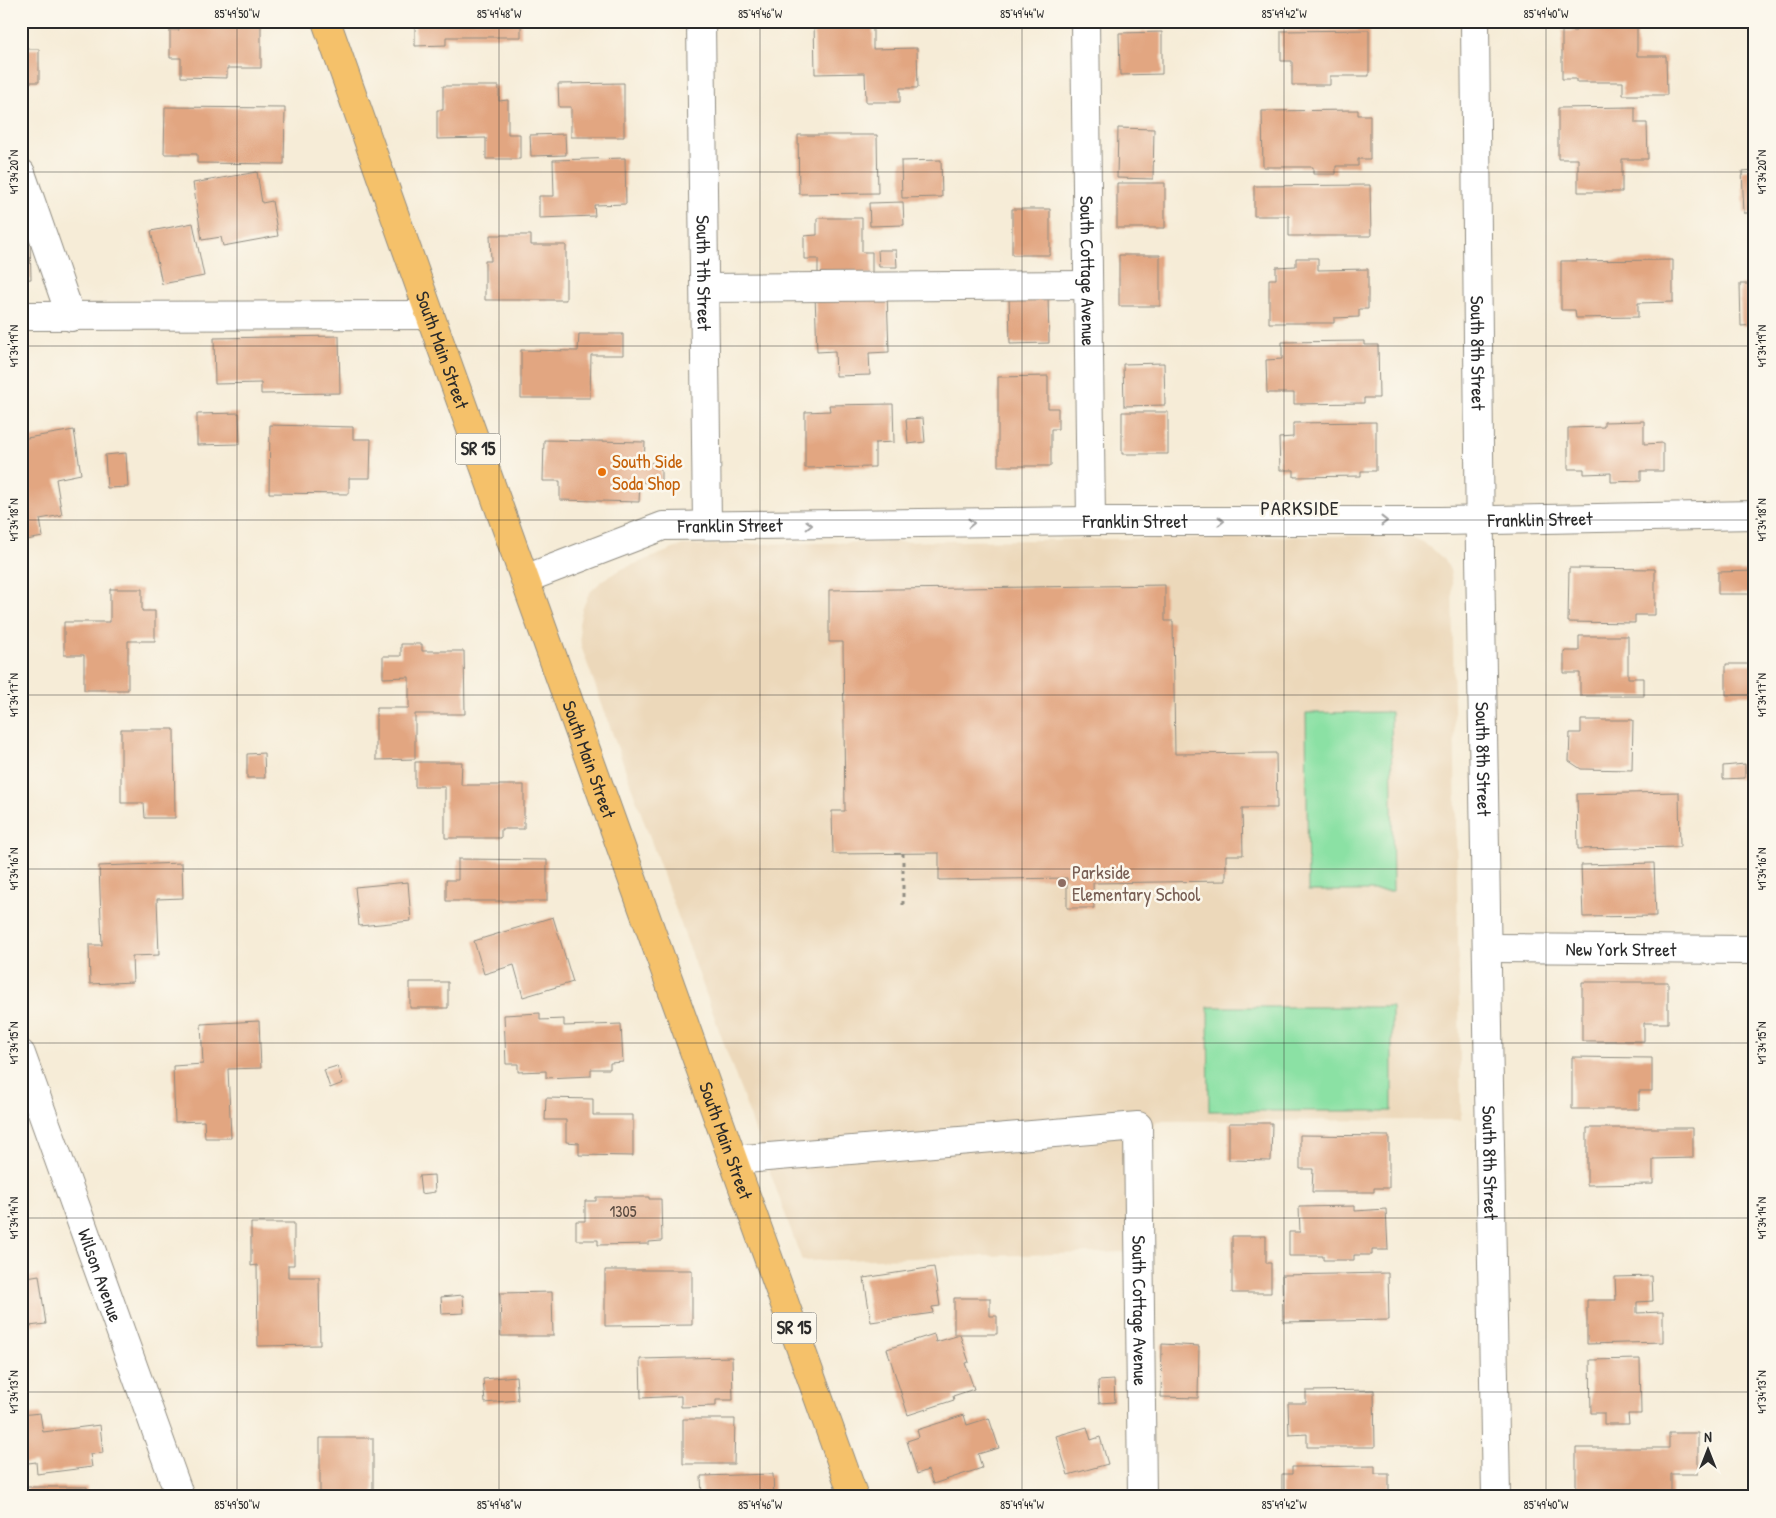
<svg xmlns="http://www.w3.org/2000/svg" width="1776" height="1518" viewBox="0 0 1776 1518" font-family="'Patrick Hand',sans-serif">
	<style>
		.built { fill: #ecd8ba }
		.green { fill: #8be1a4; stroke: #5b8668 }
		.building { fill: #e2a681 }
		.lines { fill: none; stroke-linecap: round; stroke-linejoin: round }
		.minor-casing { stroke: #908c81; stroke-width: 30 }
		.major-casing { stroke: #908c81; stroke-width: 30 }
		.path { stroke: #908c81; stroke-width: 3; stroke-dasharray: 4 4; stroke-linecap: butt }
		.minor { stroke: #fff; stroke-width: 28 }
		.major { stroke: #f5c16b; stroke-width: 28 }
		.oneway { stroke: #a0a0a0 }
		.ticks { fill: none; stroke: #2b2b2b; stroke-width: 1; stroke-opacity: 0.45 }
		.food-dot { fill: #e8710a; stroke: #fbf7ec; stroke-width: 2 }
		.education-dot { fill: #8d6e63; stroke: #fbf7ec; stroke-width: 2 }
		.labels { text-anchor: middle; stroke-width: 5; stroke-linejoin: round; paint-order: stroke }
		.number-label { font-size: 16px; fill: #594a40 }
		.shield { fill: #fbf7ec; stroke: #696865; stroke-width: 1 }
		.shield-label { font-size: 18px; font-weight: bold; fill: #2b2b2b }
		.street-label { font-size: 19px; fill: #2b2b2b; stroke: #fbf7ec }
		.food-label { font-size: 19px; fill: #c56008; stroke: #fbf7ec; text-anchor: start }
		.education-label { font-size: 19px; fill: #785e54; stroke: #fbf7ec; text-anchor: start }
		.neighbourhood-label { font-size: 20px; letter-spacing: 1px; fill: #2b2b2b; stroke: #fbf7ec }
		.neatline { fill: none; stroke: #2b2b2b; stroke-width: 2 }
		.ticks-label { font-size: 12px; text-anchor: middle; fill: #2b2b2b }
	</style>
	<rect width="100%" height="100%" fill="#fbf7ec"/>
	<filter id="ink" filterUnits="userSpaceOnUse"><feTurbulence type="fractalNoise" baseFrequency=".02" numOctaves="2"/><feDisplacementMap in="SourceGraphic" scale="10" xChannelSelector="R" yChannelSelector="G"/><feConvolveMatrix kernelMatrix="1 2 1 2 8 2 1 2 1" color-interpolation-filters="sRGB"/></filter>
	<filter id="wash" filterUnits="userSpaceOnUse"><feTurbulence type="fractalNoise" baseFrequency=".0096" numOctaves="4" result="noise"/><feDisplacementMap in="SourceGraphic" scale="20" xChannelSelector="R" yChannelSelector="G"/><feGaussianBlur stdDeviation="1.12" result="paint"/><feColorMatrix in="noise" values="0 0 0 0 0 0 0 0 0 0 0 0 0 0 0 0 0 1.4 0 .05"/><feComposite in="paint" operator="in"/></filter>
	<g filter="url(#wash)">
		<rect width="100%" height="100%" fill="#f6ecd7"/>
		<!-- built -->
		<path class="built" d="M 1398,535 L 1411,537 L 1423,542 L 1445,560 L 1450,570 L 1452,581 L 1461,1120 L 1157,1121 L 1128,1176 L 1129,1252 L 802,1261 L 581,646 L 579,624 L 582,610 L 589,593 L 604,579 L 622,569 L 683,545 Z"/>
		<!-- green -->
		<path class="green" d="M 1391,712 L 1393,891 L 1308,891 L 1306,713 Z
			M 1208,1007 L 1392,1007 L 1392,1111 L 1209,1111 Z"/>
		<g id="blocks">
			<!-- building -->
			<path class="building" d="M 179,21 L 261,21 L 261,68 L 227,68 L 227,78 L 181,77 L 181,58 L 170,58 L 170,30 L 179,30 Z
				M 415,21 L 521,21 L 521,37 L 446,37 L 446,45 L 415,46 Z
				M 814,21 L 873,21 L 873,49 L 917,48 L 918,88 L 900,88 L 900,102 L 866,102 L 865,73 L 815,74 Z
				M 1576,21 L 1637,21 L 1637,56 L 1666,56 L 1667,95 L 1623,95 L 1623,82 L 1576,82 L 1576,79 L 1562,79 L 1562,31 L 1576,31 Z
				M 1369,30 L 1369,76 L 1330,76 L 1330,85 L 1292,85 L 1292,61 L 1281,61 L 1281,31 Z
				M 1162,32 L 1162,74 L 1120,75 L 1119,33 Z
				M 21,49 L 39,49 L 39,82 L 21,82 Z
				M 624,83 L 624,137 L 571,137 L 571,107 L 559,107 L 558,84 Z
				M 443,86 L 499,86 L 499,101 L 508,100 L 508,134 L 520,134 L 520,159 L 486,159 L 486,138 L 437,139 L 437,110 L 443,110 Z
				M 165,107 L 285,108 L 284,164 L 197,163 L 197,154 L 164,154 Z
				M 1635,107 L 1635,123 L 1647,123 L 1648,159 L 1622,159 L 1622,192 L 1578,192 L 1578,159 L 1558,159 L 1558,108 Z
				M 1358,110 L 1358,115 L 1370,115 L 1370,159 L 1358,159 L 1358,166 L 1336,166 L 1336,174 L 1313,174 L 1313,167 L 1263,167 L 1262,111 Z
				M 1118,128 L 1154,129 L 1153,179 L 1117,178 Z
				M 565,134 L 566,155 L 531,156 L 530,135 Z
				M 798,135 L 877,135 L 878,193 L 799,194 Z
				M 625,158 L 626,204 L 594,205 L 595,216 L 539,218 L 539,196 L 554,196 L 553,160 Z
				M 941,160 L 942,197 L 902,198 L 901,161 Z
				M 1755,170 L 1755,213 L 1744,213 L 1742,171 Z
				M 257,172 L 262,203 L 272,201 L 278,236 L 223,246 L 221,237 L 202,240 L 193,183 Z
				M 1117,183 L 1165,183 L 1165,228 L 1117,228 Z
				M 1370,185 L 1371,236 L 1289,236 L 1289,216 L 1254,216 L 1254,186 Z
				M 903,202 L 904,225 L 870,226 L 869,203 Z
				M 1012,209 L 1050,209 L 1050,255 L 1012,255 Z
				M 817,218 L 862,218 L 862,252 L 872,252 L 872,274 L 818,274 L 818,259 L 804,259 L 804,236 L 817,235 Z
				M 193,223 L 204,276 L 162,284 L 151,231 Z
				M 490,235 L 531,235 L 531,245 L 566,245 L 566,300 L 485,300 L 485,261 L 491,261 Z
				M 30,241 L 31,279 L 21,280 L 21,242 Z
				M 878,250 L 896,250 L 897,267 L 879,267 Z
				M 1119,255 L 1160,255 L 1160,306 L 1119,306 Z
				M 1296,258 L 1318,258 L 1318,270 L 1368,269 L 1368,309 L 1359,309 L 1359,317 L 1334,318 L 1334,323 L 1269,323 L 1269,279 L 1276,279 L 1276,267 L 1296,266 Z
				M 1673,260 L 1673,302 L 1638,303 L 1638,317 L 1576,318 L 1575,310 L 1561,310 L 1561,261 Z
				M 1740,284 L 1755,284 L 1755,325 L 1741,326 Z
				M 887,293 L 889,352 L 869,353 L 870,375 L 836,376 L 835,351 L 817,352 L 815,295 Z
				M 1048,294 L 1049,343 L 1010,344 L 1009,295 Z
				M 579,334 L 623,334 L 623,355 L 591,355 L 590,398 L 521,398 L 521,350 L 578,351 Z
				M 339,336 L 340,393 L 261,394 L 261,383 L 215,384 L 214,338 Z
				M 1364,341 L 1364,345 L 1378,345 L 1379,398 L 1364,398 L 1364,403 L 1294,404 L 1294,393 L 1267,393 L 1266,360 L 1282,359 L 1282,342 Z
				M 1164,363 L 1165,405 L 1124,406 L 1123,364 Z
				M 1048,376 L 1048,408 L 1058,408 L 1058,429 L 1051,429 L 1051,466 L 998,466 L 998,377 Z
				M 893,404 L 894,442 L 875,443 L 875,467 L 805,468 L 805,412 L 830,411 L 829,405 Z
				M 1122,412 L 1168,412 L 1168,454 L 1122,454 Z
				M 239,413 L 240,444 L 197,445 L 197,414 Z
				M 923,418 L 925,442 L 908,444 L 906,419 Z
				M 1644,421 L 1644,444 L 1663,443 L 1663,471 L 1641,471 L 1641,481 L 1611,482 L 1611,473 L 1584,474 L 1584,469 L 1568,469 L 1568,428 L 1604,427 L 1604,422 Z
				M 1376,422 L 1376,471 L 1361,471 L 1361,476 L 1294,477 L 1294,470 L 1280,470 L 1279,438 L 1293,437 L 1293,423 Z
				M 270,425 L 353,427 L 353,439 L 371,439 L 370,478 L 349,478 L 349,494 L 269,493 Z
				M 74,430 L 81,474 L 56,479 L 62,515 L 40,519 L 43,537 L 21,541 L 21,478 L 26,477 L 21,439 Z
				M 544,440 L 645,442 L 644,463 L 661,463 L 661,483 L 640,482 L 639,502 L 560,500 L 560,481 L 543,481 Z
				M 126,453 L 128,487 L 107,488 L 105,455 Z
				M 1569,568 L 1655,569 L 1655,615 L 1635,615 L 1635,623 L 1568,622 Z
				M 1755,571 L 1755,594 L 1718,594 L 1718,572 Z
				M 1165,585 L 1165,621 L 1173,621 L 1175,754 L 1276,753 L 1277,808 L 1242,808 L 1243,855 L 1226,855 L 1226,881 L 1093,883 L 1094,908 L 1067,908 L 1067,878 L 939,880 L 939,853 L 833,854 L 832,811 L 845,811 L 843,642 L 829,642 L 829,590 Z
				M 110,589 L 142,589 L 142,611 L 155,611 L 155,641 L 128,641 L 128,690 L 84,690 L 84,655 L 64,655 L 64,622 L 110,622 Z
				M 1751,626 L 1755,626 L 1755,643 L 1751,643 Z
				M 1579,636 L 1628,636 L 1628,678 L 1644,678 L 1644,696 L 1580,696 L 1580,673 L 1564,673 L 1564,651 L 1579,651 Z
				M 401,644 L 422,644 L 422,651 L 464,651 L 465,714 L 415,714 L 415,759 L 376,760 L 376,708 L 409,708 L 409,677 L 383,678 L 383,656 L 401,656 Z
				M 1726,664 L 1755,664 L 1755,695 L 1726,695 Z
				M 1581,720 L 1633,720 L 1632,770 L 1581,769 L 1569,761 L 1570,733 L 1581,733 Z
				M 121,729 L 174,729 L 175,818 L 145,818 L 144,803 L 121,803 Z
				M 264,753 L 265,778 L 247,778 L 247,754 Z
				M 415,762 L 462,762 L 461,785 L 524,785 L 524,829 L 501,829 L 501,838 L 445,838 L 445,787 L 415,787 Z
				M 1745,764 L 1745,778 L 1723,779 L 1723,766 Z
				M 1679,792 L 1680,847 L 1578,849 L 1577,794 Z
				M 458,859 L 547,860 L 547,901 L 446,901 L 446,880 L 458,880 Z
				M 182,863 L 183,898 L 157,899 L 159,955 L 132,956 L 133,982 L 90,984 L 89,945 L 102,945 L 99,866 Z
				M 1654,863 L 1656,916 L 1583,917 L 1581,865 Z
				M 408,882 L 411,921 L 359,926 L 355,887 Z
				M 553,917 L 573,982 L 523,997 L 514,965 L 484,974 L 474,941 Z
				M 410,982 L 448,982 L 448,1008 L 410,1008 Z
				M 1582,982 L 1668,982 L 1668,1023 L 1644,1023 L 1644,1041 L 1582,1041 Z
				M 540,1013 L 540,1020 L 564,1019 L 564,1026 L 621,1024 L 623,1062 L 610,1063 L 610,1069 L 591,1069 L 591,1076 L 546,1078 L 546,1071 L 518,1072 L 518,1064 L 506,1064 L 504,1015 Z
				M 259,1021 L 261,1068 L 228,1069 L 231,1138 L 205,1138 L 204,1121 L 175,1122 L 173,1066 L 203,1064 L 201,1024 Z
				M 1572,1057 L 1652,1058 L 1652,1091 L 1639,1091 L 1639,1109 L 1572,1109 Z
				M 337,1066 L 343,1083 L 330,1088 L 324,1070 Z
				M 546,1098 L 593,1099 L 593,1115 L 633,1115 L 633,1156 L 579,1155 L 579,1143 L 566,1142 L 566,1120 L 545,1120 Z
				M 1229,1123 L 1272,1123 L 1271,1161 L 1229,1160 Z
				M 1587,1128 L 1693,1128 L 1693,1158 L 1653,1159 L 1653,1184 L 1587,1185 Z
				M 1300,1135 L 1389,1136 L 1389,1188 L 1374,1188 L 1374,1192 L 1312,1192 L 1313,1169 L 1300,1169 Z
				M 434,1175 L 435,1192 L 421,1194 L 419,1176 Z
				M 596,1197 L 649,1197 L 649,1199 L 661,1199 L 662,1241 L 649,1242 L 649,1244 L 598,1245 L 598,1240 L 576,1240 L 576,1221 L 585,1221 L 585,1201 L 596,1201 Z
				M 1355,1206 L 1355,1211 L 1386,1209 L 1388,1250 L 1372,1250 L 1372,1255 L 1354,1255 L 1354,1260 L 1323,1260 L 1323,1256 L 1289,1256 L 1289,1232 L 1300,1232 L 1299,1207 Z
				M 251,1223 L 294,1223 L 294,1265 L 288,1265 L 288,1277 L 319,1277 L 320,1345 L 258,1346 L 257,1265 L 251,1266 Z
				M 1232,1236 L 1266,1236 L 1266,1263 L 1271,1263 L 1271,1293 L 1232,1293 Z
				M 934,1267 L 940,1306 L 932,1307 L 933,1313 L 871,1322 L 864,1278 Z
				M 605,1270 L 692,1270 L 692,1325 L 605,1326 Z
				M 1388,1273 L 1389,1320 L 1283,1322 L 1282,1275 Z
				M 39,1275 L 46,1324 L 21,1327 L 21,1278 Z
				M 1652,1276 L 1653,1301 L 1637,1302 L 1637,1313 L 1663,1312 L 1663,1342 L 1587,1344 L 1587,1300 L 1616,1300 L 1615,1277 Z
				M 552,1292 L 553,1336 L 501,1336 L 500,1293 Z
				M 463,1295 L 464,1313 L 442,1314 L 441,1297 Z
				M 954,1298 L 990,1298 L 990,1316 L 997,1316 L 997,1334 L 954,1334 Z
				M 934,1334 L 936,1342 L 960,1335 L 969,1362 L 965,1363 L 974,1389 L 953,1396 L 954,1400 L 908,1415 L 887,1349 Z
				M 1162,1344 L 1199,1346 L 1198,1398 L 1161,1397 Z
				M 732,1357 L 733,1400 L 716,1400 L 716,1406 L 681,1407 L 681,1396 L 641,1398 L 640,1359 Z
				M 1640,1359 L 1641,1414 L 1628,1414 L 1629,1424 L 1604,1424 L 1604,1413 L 1591,1413 L 1590,1360 Z
				M 516,1376 L 518,1400 L 485,1403 L 483,1379 Z
				M 1114,1380 L 1115,1402 L 1099,1403 L 1098,1381 Z
				M 1374,1390 L 1375,1447 L 1307,1447 L 1307,1434 L 1289,1435 L 1288,1403 L 1306,1403 L 1306,1391 Z
				M 40,1413 L 43,1432 L 100,1425 L 103,1453 L 90,1454 L 92,1467 L 37,1474 L 36,1462 L 21,1464 L 21,1415 Z
				M 964,1415 L 967,1425 L 989,1418 L 999,1448 L 978,1454 L 982,1468 L 933,1484 L 928,1470 L 917,1474 L 907,1441 L 919,1437 L 917,1430 Z
				M 683,1419 L 735,1419 L 734,1464 L 683,1464 Z
				M 1087,1427 L 1091,1440 L 1100,1437 L 1108,1464 L 1068,1475 L 1056,1436 Z
				M 1669,1433 L 1698,1433 L 1698,1474 L 1671,1474 L 1671,1497 L 1576,1497 L 1576,1448 L 1669,1448 Z
				M 320,1438 L 373,1438 L 373,1494 L 393,1494 L 393,1497 L 320,1497 Z
				M 1375,1466 L 1375,1474 L 1389,1474 L 1389,1497 L 1282,1497 L 1282,1474 L 1292,1474 L 1292,1467 Z
				M 773,1474 L 774,1497 L 702,1497 L 701,1476 Z
				M 27,1487 L 87,1487 L 87,1497 L 27,1497 Z"/>
		</g>
	</g>
	<g filter="url(#ink)">
		<use href="#blocks" fill-opacity="0" stroke="#908c81" stroke-width="1"/>
		<g class="lines">
			<defs>
				<g id="minor">
					<path id="s1" d="M 701,21 L 707,525"/>
					<path id="s2" d="M 1085,21 L 1091,521"/>
					<path id="s3" d="M 1475,21 L 1480,556 L 1496,1497"/>
					<path d="M 21,173 L 71,317"/>
					<path d="M 705,288 L 1088,285"/>
					<path d="M 21,316 L 430,315"/>
					<path id="s4" d="M 525,579 L 663,526 L 1091,521 L 1441,521 L 1755,515"/>
					<path id="s5" d="M 1487,948 L 1755,950"/>
					<path id="s6" d="M 21,1054 L 180,1497"/>
					<path id="s7" d="M 733,1160 L 1138,1126 L 1142,1497"/>
				</g>
				<g id="major">
					<path id="s8" d="M 326,21 L 430,315 L 854,1497"/>
				</g>
			</defs>
			<!-- minor casing -->
			<use href="#minor" class="minor-casing"/>
			<!-- major casing -->
			<use href="#major" class="major-casing"/>
			<!-- path -->
			<path class="path" d="M 903,853 L 903,907"/>
			<!-- minor -->
			<use href="#minor" class="minor"/>
			<!-- major -->
			<use href="#major" class="major"/>
		</g>
		<!-- one-way arrows -->
		<defs><path id="oneway-chevron" d="M-2-3.5L2.5 0L-2 3.5" fill="none" stroke-width="1.6" stroke-linecap="round" stroke-linejoin="round" transform="scale(1.25)"/></defs>
		<g class="oneway">
			<use href="#oneway-chevron" transform="translate(1221 521)"/>
			<use href="#oneway-chevron" transform="translate(1384 521)"/>
			<use href="#oneway-chevron" transform="translate(971 523) rotate(-1)"/>
			<use href="#oneway-chevron" transform="translate(809 525) rotate(-1)"/>
		</g>
	</g>
	<!-- ticks -->
	<path class="ticks" d="M 237,21 L 237,1497M 499,21 L 499,1497M 760,21 L 760,1497M 1022,21 L 1022,1497M 1284,21 L 1284,1497M 1546,21 L 1546,1497M 21,172 L 1755,172M 21,346 L 1755,346M 21,520 L 1755,520M 21,695 L 1755,695M 21,869 L 1755,869M 21,1043 L 1755,1043M 21,1218 L 1755,1218M 21,1392 L 1755,1392"/>
	<!-- markers -->
	<circle class="food-dot" cx="602" cy="472" r="5"/>
	<circle class="education-dot" cx="1062" cy="883" r="5"/>
	<g class="labels">
		<!-- number labels -->
		<g class="number-label">
			<text x="623" y="1217">1305</text>
		</g>
		<!-- shield labels -->
		<g class="shield">
			<rect x="455.5" y="433.5" width="45" height="31" rx="4"/>
			<rect x="771.5" y="1312.5" width="45" height="31" rx="4"/>
		</g>
		<g class="shield-label">
			<text x="478" y="455">SR 15</text>
			<text x="794" y="1334">SR 15</text>
		</g>
		<!-- street labels -->
		<g class="street-label">
			<text dy="7" stroke="none"><textPath href="#s2" startOffset="250">South Cottage Avenue</textPath></text>
			<text dy="7" stroke="none"><textPath href="#s1" startOffset="252">South 7th Street</textPath></text>
			<text dy="7" stroke="none"><textPath href="#s8" startOffset="349">South Main Street</textPath></text>
			<text dy="7" stroke="none"><textPath href="#s3" startOffset="332">South 8th Street</textPath></text>
			<text dy="7" stroke="none"><textPath href="#s4" startOffset="1025">Franklin Street</textPath></text>
			<text dy="7" stroke="none"><textPath href="#s4" startOffset="620">Franklin Street</textPath></text>
			<text dy="7" stroke="none"><textPath href="#s4" startOffset="215">Franklin Street</textPath></text>
			<text dy="7" stroke="none"><textPath href="#s8" startOffset="784">South Main Street</textPath></text>
			<text dy="7" stroke="none"><textPath href="#s3" startOffset="738">South 8th Street</textPath></text>
			<text dy="7" stroke="none"><textPath href="#s5" startOffset="134">New York Street</textPath></text>
			<text dy="7" stroke="none"><textPath href="#s8" startOffset="1189">South Main Street</textPath></text>
			<text dy="7" stroke="none"><textPath href="#s3" startOffset="1142">South 8th Street</textPath></text>
			<text dy="7" stroke="none"><textPath href="#s6" startOffset="235">Wilson Avenue</textPath></text>
			<text dy="7" stroke="none"><textPath href="#s7" startOffset="591">South Cottage Avenue</textPath></text>
		</g>
		<!-- food labels -->
		<g class="food-label">
			<text x="612" y="468">South Side<tspan x="612" dy="22">Soda Shop</tspan></text>
		</g>
		<!-- education labels -->
		<g class="education-label">
			<text x="1072" y="879">Parkside<tspan x="1072" dy="22">Elementary School</tspan></text>
		</g>
		<!-- neighbourhood labels -->
		<g class="neighbourhood-label">
			<text x="1300" y="515">PARKSIDE</text>
		</g>
	</g>
	<!-- margin -->
	<rect width="1776" height="1518" fill="none" stroke="#fbf7ec" stroke-width="55"/>
	<!-- north arrow -->
	<g transform="translate(1708 1450)" stroke="#fbf7ec" stroke-width="4" paint-order="stroke">
	<path d="M0-4L9 19L0 12L-9 19Z" fill="#2b2b2b"/>
	<text y="-8" font-size="14" font-weight="bold" text-anchor="middle" fill="#2b2b2b">N</text>
	</g>
	<rect x="28" y="28" width="1720" height="1462" class="neatline"/>
	<g class="ticks-label">
		<text x="237" y="18">85°49'50"W</text>
		<text x="499" y="18">85°49'48"W</text>
		<text x="760" y="18">85°49'46"W</text>
		<text x="1022" y="18">85°49'44"W</text>
		<text x="1284" y="18">85°49'42"W</text>
		<text x="1546" y="18">85°49'40"W</text>
		<text transform="translate(14 172) rotate(-90)" y="4">41°34'20"N</text>
		<text transform="translate(1762 172) rotate(-90)" y="4">41°34'20"N</text>
		<text transform="translate(14 346) rotate(-90)" y="4">41°34'19"N</text>
		<text transform="translate(1762 346) rotate(-90)" y="4">41°34'19"N</text>
		<text transform="translate(14 520) rotate(-90)" y="4">41°34'18"N</text>
		<text transform="translate(1762 520) rotate(-90)" y="4">41°34'18"N</text>
		<text transform="translate(14 695) rotate(-90)" y="4">41°34'17"N</text>
		<text transform="translate(1762 695) rotate(-90)" y="4">41°34'17"N</text>
		<text transform="translate(14 869) rotate(-90)" y="4">41°34'16"N</text>
		<text transform="translate(1762 869) rotate(-90)" y="4">41°34'16"N</text>
		<text transform="translate(14 1043) rotate(-90)" y="4">41°34'15"N</text>
		<text transform="translate(1762 1043) rotate(-90)" y="4">41°34'15"N</text>
		<text transform="translate(14 1218) rotate(-90)" y="4">41°34'14"N</text>
		<text transform="translate(1762 1218) rotate(-90)" y="4">41°34'14"N</text>
		<text transform="translate(14 1392) rotate(-90)" y="4">41°34'13"N</text>
		<text transform="translate(1762 1392) rotate(-90)" y="4">41°34'13"N</text>
		<text x="237" y="1509">85°49'50"W</text>
		<text x="499" y="1509">85°49'48"W</text>
		<text x="760" y="1509">85°49'46"W</text>
		<text x="1022" y="1509">85°49'44"W</text>
		<text x="1284" y="1509">85°49'42"W</text>
		<text x="1546" y="1509">85°49'40"W</text>
	</g>
</svg>
